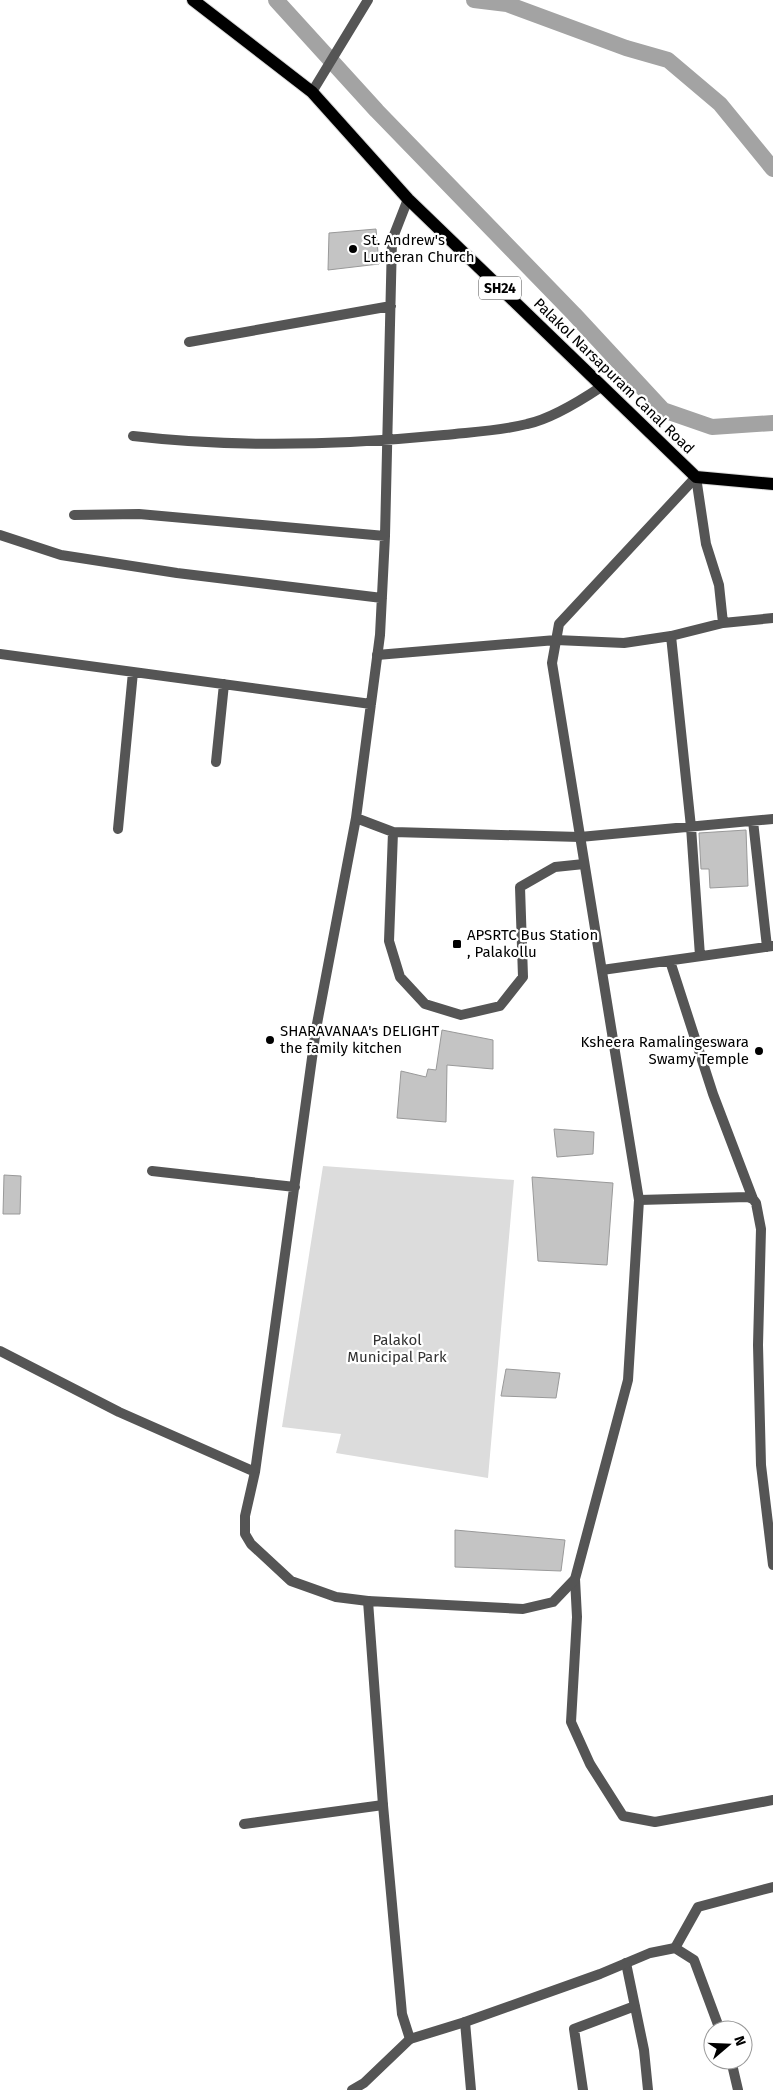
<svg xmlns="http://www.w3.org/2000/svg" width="773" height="2090" viewBox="0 0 773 2090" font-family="'Fira Sans',sans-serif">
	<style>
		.green { fill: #dcdcdc }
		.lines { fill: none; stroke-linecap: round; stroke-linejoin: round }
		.canal { stroke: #a3a3a3; stroke-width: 16 }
		.building { fill: #c4c4c4; stroke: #999 }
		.primary-casing { stroke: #dbdbdb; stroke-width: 14 }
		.minor { stroke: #555; stroke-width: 10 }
		.tertiary { stroke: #555; stroke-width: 10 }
		.primary { stroke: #000; stroke-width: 12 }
		.poi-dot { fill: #000; stroke: #fff; stroke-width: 2 }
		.labels { text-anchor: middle; stroke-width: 4.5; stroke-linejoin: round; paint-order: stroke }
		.shield { fill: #fff; stroke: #4c4c4c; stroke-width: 1 }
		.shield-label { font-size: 14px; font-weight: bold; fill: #000 }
		.poi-label { font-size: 15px; fill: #000; stroke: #fff; text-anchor: start }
		.street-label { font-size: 15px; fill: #000; stroke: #fff }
		.park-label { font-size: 15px; fill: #333; stroke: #fff }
	</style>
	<rect width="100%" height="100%" fill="#fff"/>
	<!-- green -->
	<path class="green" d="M 323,1166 L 514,1180 L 488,1478 L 336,1453 L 341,1434 L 282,1427 Z"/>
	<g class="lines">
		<!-- canal -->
		<path class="canal" d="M 276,0 L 377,111 L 574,314 L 663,410 L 712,427 L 773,423
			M 474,0 L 507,4 L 626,48 L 668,60 L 720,104 L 773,169"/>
	</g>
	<!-- building -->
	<path class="building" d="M 376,229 L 379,264 L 328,270 L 329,233 Z
		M 746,830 L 748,886 L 710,888 L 709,869 L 701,869 L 699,833 Z
		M 442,1030 L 493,1040 L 493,1069 L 447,1065 L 446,1122 L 397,1118 L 401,1071 L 426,1077 L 428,1069 L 436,1070 Z
		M 554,1129 L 594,1132 L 593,1154 L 557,1157 Z
		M 4,1175 L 21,1176 L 20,1214 L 3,1214 Z
		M 532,1177 L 613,1183 L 607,1265 L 538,1261 Z
		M 506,1369 L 560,1373 L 556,1398 L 501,1396 Z
		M 455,1530 L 565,1540 L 561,1571 L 455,1567 Z"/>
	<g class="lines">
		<defs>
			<path id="primary" d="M 193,0 L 312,92 L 408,199 L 696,477 L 773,484"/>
		</defs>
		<!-- primary casing -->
		<use href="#primary" class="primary-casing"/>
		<!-- minor -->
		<path class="minor" d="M 189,342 L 391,306
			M 133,436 C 235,448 342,445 444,435 C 471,432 500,431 527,424 C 551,419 580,401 601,387
			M 696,477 L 706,544 L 719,585 L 723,623 L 773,618
			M 74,515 L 139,514 L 385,536
			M 0,535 L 61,555 L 177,573 L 382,598
			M 671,636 L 691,827 L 700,956
			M 556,640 L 624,643 L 671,636 L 723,623
			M 0,654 L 371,704
			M 216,762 L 224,684
			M 356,818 L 393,832 L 580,837 L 773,819
			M 753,821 L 767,947
			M 118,829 L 133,672
			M 393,832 L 389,941 L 400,977 L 425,1004 L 461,1015 L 500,1006 L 523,977 L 520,887 L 555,867 L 584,864
			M 670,961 L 713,1094 L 753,1199
			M 602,970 L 773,946
			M 152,1171 L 295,1187
			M 639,1200 L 748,1197 L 753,1199 L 756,1203 L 761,1229 L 758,1345 L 761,1465 L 773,1565
			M 0,1351 L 119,1412 L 255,1472
			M 575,1579 L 577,1617 L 571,1722 L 590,1764 L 623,1816 L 655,1822 L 773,1800
			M 368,1601 L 336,1597 L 291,1581 L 251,1544 L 245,1534 L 245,1516 L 255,1472 L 316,1029 L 356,818 L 380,635 L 385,536 L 392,240 L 408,199
			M 244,1824 L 383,1805
			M 675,1948 L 698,1907 L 773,1887
			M 626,1963 L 644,2050 L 648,2090
			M 465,2022 L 471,2090
			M 352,2090 L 364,2083 L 410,2039
			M 583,2090 L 574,2029 L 635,2006"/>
		<!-- tertiary -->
		<path class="tertiary" d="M 312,92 L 368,0
			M 696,477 L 559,624 L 552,663 L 639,1200 L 628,1380 L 575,1579 L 553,1602 L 523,1609 L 368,1601 L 383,1805 L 402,2014 L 410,2039 L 465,2022 L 600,1974 L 650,1953 L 675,1948 L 694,1960 L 720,2030
			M 377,655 L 556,640
			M 731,2060 L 738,2090"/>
		<!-- primary -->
		<use href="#primary" class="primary"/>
	</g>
	<!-- markers -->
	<g class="poi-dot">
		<circle cx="353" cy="249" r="5"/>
		<rect x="452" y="939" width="10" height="10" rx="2.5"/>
		<circle cx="270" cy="1040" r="5"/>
		<circle cx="759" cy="1051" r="5"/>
	</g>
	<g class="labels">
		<!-- shield labels -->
		<rect class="shield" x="479" y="276.5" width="42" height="23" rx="4"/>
		<g class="shield-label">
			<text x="500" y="293">SH24</text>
		</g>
		<!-- poi labels -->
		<g class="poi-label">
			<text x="363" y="245">St. Andrew's<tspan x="363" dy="17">Lutheran Church</tspan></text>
			<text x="467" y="940">APSRTC Bus Station<tspan x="467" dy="17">, Palakollu</tspan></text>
			<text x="280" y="1036">SHARAVANAA's DELIGHT<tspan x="280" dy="17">the family kitchen</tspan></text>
			<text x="749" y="1047" text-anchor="end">Ksheera Ramalingeswara<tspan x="749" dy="17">Swamy Temple</tspan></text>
		</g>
		<!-- street labels -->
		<g class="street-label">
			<text transform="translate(614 376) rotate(44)" y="5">Palakol Narsapuram Canal Road</text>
		</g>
		<!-- park labels -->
		<g class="park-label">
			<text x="397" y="1345">Palakol<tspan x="397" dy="17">Municipal Park</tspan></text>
		</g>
	</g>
	<!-- north arrow -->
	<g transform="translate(728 2045) rotate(71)"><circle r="24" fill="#ffffff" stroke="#999999"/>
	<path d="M0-4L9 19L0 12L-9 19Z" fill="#000000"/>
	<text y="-8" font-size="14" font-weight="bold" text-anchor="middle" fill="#000000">N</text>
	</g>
</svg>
